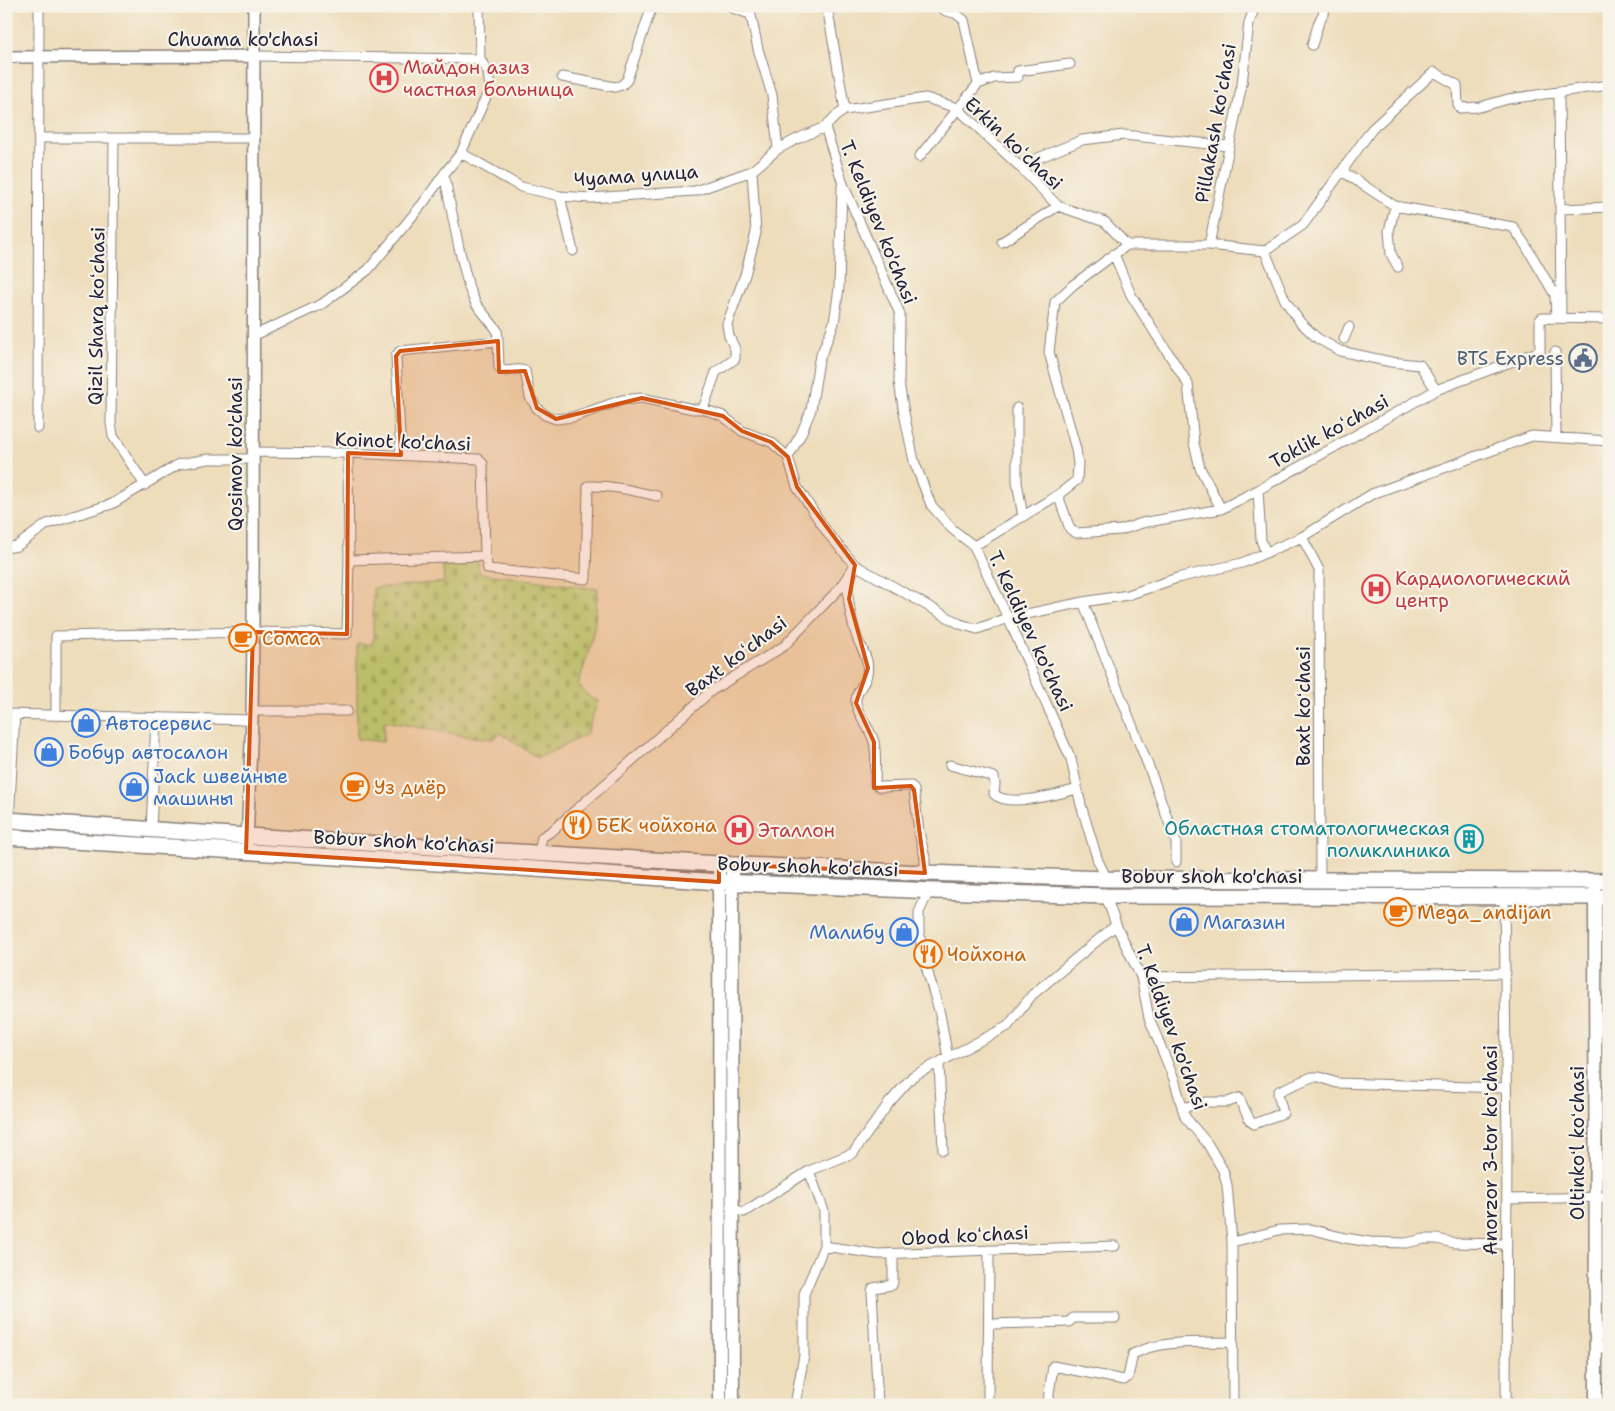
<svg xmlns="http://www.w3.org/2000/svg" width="1615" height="1411" viewBox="0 0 1615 1411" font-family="'Shantell Sans',sans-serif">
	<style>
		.cemetery { fill: url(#cemetery-stones); stroke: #6c7d5e }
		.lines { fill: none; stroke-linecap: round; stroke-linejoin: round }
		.minor-casing { stroke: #88807b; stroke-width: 11 }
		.tertiary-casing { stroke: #88807b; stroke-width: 14 }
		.secondary-casing { stroke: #88807b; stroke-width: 15 }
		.primary-casing { stroke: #88807b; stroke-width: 18 }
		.minor { stroke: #fff; stroke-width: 9 }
		.tertiary { stroke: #fff; stroke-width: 11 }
		.secondary { stroke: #fff; stroke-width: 12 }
		.primary { stroke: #fff; stroke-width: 15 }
		.marked { fill: #d45411; fill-opacity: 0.2; stroke: #d45411; stroke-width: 4; stroke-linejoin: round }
		.labels { text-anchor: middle; stroke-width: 4.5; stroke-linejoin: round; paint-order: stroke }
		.street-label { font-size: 19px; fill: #22223b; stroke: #f7f3e8 }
		.health-label { font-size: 19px; fill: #be3a42; stroke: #f7f3e8; text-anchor: start }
		.service-label { font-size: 19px; fill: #4e5e75; stroke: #f7f3e8; text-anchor: end }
		.food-label { font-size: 19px; fill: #c56008; stroke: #f7f3e8; text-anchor: start }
		.shop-label { font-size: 19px; fill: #366cbe; stroke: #f7f3e8; text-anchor: start }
		.culture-label { font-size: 19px; fill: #0d838f; stroke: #f7f3e8; text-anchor: end }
	</style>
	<defs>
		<pattern id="cemetery-stones" width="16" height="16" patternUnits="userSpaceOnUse" patternTransform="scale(1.25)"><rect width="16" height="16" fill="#b5d880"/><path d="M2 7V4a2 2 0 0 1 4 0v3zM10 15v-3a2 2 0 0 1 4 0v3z" fill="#9bb970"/></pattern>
	</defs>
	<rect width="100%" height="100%" fill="#f7f3e8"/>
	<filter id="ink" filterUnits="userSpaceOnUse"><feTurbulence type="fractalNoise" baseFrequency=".02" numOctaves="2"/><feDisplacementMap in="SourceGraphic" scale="10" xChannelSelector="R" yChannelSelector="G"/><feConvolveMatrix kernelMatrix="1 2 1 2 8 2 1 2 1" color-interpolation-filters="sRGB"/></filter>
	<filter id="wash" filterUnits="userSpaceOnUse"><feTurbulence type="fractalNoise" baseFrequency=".0096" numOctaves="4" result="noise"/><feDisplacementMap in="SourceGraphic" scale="20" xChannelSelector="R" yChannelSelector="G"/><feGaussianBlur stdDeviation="1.12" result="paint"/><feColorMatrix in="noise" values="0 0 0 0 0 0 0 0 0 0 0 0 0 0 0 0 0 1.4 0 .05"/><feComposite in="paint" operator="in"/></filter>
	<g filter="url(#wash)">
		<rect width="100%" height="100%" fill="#edb"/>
		<!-- cemetery -->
		<path class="cemetery" d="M 478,558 L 479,573 L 598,589 L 594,629 L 588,654 L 578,685 L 591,698 L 598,701 L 586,735 L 538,758 L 501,733 L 493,739 L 465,736 L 385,721 L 383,742 L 357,739 L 357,644 L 373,644 L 373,588 L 444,582 L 442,559 Z"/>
	</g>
	<g filter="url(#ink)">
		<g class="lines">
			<defs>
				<path id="minor" d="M 731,6 L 732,8 L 750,14
					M 749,6 L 758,49 L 772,95 L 778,149
					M 827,6 L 845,110
					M 1312,45 L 1319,22 L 1327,6
					M 254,56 L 480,59
					M 562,77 L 615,87 L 622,85 L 627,80 L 652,6
					M 978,84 L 994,78 L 1018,77 L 1018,71 L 1070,64
					M 1559,91 L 1561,316
					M 825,127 L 843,184 L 900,314 L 899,382 L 904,413 L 914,461 L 931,505 L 952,529 L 974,546 L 1008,618 L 1071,759 L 1081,805 L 1098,861 L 1107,879
					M 39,138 L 254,138
					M 114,138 L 111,423 L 113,436 L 145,485
					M 461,153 L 490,88 L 488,72 L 480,59 L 479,6
					M 919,157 L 978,84 L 964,20 L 955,13 L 946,11 L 939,6
					M 1019,166 L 1082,140 L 1124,135 L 1229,146
					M 1342,171 L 1395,206 L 1513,227 L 1526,246 L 1555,295 L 1556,318
					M 560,196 L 573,251
					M 1395,206 L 1389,231 L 1391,254 L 1398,267
					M 1561,209 L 1609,207
					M 1002,242 L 1058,206
					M 1209,245 L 1242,84 L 1249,23 L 1255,6
					M 1265,251 L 1285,300 L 1300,322 L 1317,338 L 1340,351 L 1391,362 L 1420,365 L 1436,390
					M 1114,254 L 1131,295 L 1188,384 L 1194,443 L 1200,468 L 1221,509
					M 253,336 L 322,304 L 368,270 L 424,202 L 444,174 L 461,153 L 521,187 L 560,196 L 590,198 L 695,191 L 752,171 L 778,149 L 797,139 L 825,127 L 836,116 L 845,110 L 926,98 L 957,108 L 1019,166 L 1058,206 L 1105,222 L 1127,245 L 1209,245 L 1265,251 L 1303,225 L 1372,129 L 1434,72 L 1457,85 L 1458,104 L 1460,108 L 1480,107 L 1508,99 L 1609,85
					M 1344,339 L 1349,327
					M 498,341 L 499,367 C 505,376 516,366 525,371 L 530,397 L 537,408 L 545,415 L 556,419 L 573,417 L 622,400 L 642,398 L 693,409 L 703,409 L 723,416 L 742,431 L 771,442 L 788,457 L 797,487 L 829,535 L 855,565 C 852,573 848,582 848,591 C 848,604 853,628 858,640 C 861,647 865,653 867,661 C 871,682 857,686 856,700 C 855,712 871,729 874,742 C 877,756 875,770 875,784 L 880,787 L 911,786 L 914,790 L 919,832 L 925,858 L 925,873
					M 1555,352 L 1556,437
					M 1017,408 L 1017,482 L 1023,517
					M 703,409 L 716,372 L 735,359 L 735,349 L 729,336 L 727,324 L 745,275 L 756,233 L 752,171
					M 38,428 L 39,6
					M 253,452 L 348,453 L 479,459 L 483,464 L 485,556 L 488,569 L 586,579 L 588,486 C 611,485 635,491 657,496
					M 401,455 L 396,356 L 400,351 L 498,341 L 497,330 L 476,304 L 469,288 L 459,248 L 444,174
					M 788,457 L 801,434 L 811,410 L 819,360 L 834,323 L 839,288 L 842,186
					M 1258,490 L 1261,540 L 1266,553
					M 1058,495 L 1070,529 L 1076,533 L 1121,530 L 1142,523 L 1221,509 L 1258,490 L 1436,390 L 1540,351 L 1540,320 L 1542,318 L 1609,319
					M 1302,537 L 1319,570 L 1320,879
					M 974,546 L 1058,495 L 1077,480 L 1078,464 L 1076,449 L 1049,352 L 1055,302 L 1073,285 L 1127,245
					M 6,548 L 17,546 L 47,524 L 112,504 L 179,464 L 208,459 L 252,459
					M 349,560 L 485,556
					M 252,711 L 347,711
					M 6,714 L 252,720
					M 56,716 L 56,636 L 253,632 L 347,634 L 349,560 L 348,453
					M 950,765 L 994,777 L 995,784 L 994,794 C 1008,808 1059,794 1077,789
					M 9,820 L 15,714
					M 151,830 L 156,719
					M 539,853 L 542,837 L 552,831 L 711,691 L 784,646 L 839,589 L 855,565 L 960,624 L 977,629 L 1008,618 L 1083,602
					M 1176,862 L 1176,842 L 1150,770 L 1083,602 L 1128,595 L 1177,578 L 1242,563 L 1302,537 L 1372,494 L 1532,436 L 1609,441
					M 929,891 L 919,912 L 919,931 L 923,956 L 940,1014 L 948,1058
					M 1106,896 L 1116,925 L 1141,977 L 1149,1018 L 1174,1079 L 1185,1117 L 1207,1143 L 1223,1170 L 1227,1185 L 1232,1242 L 1233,1405
					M 1504,896 L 1507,1140 L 1506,1405
					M 1141,977 L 1506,973
					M 939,1063 L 943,1150
					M 1182,1108 L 1206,1102 L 1228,1102 L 1239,1098 L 1250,1121 L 1254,1124 L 1283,1113 L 1278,1094 L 1279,1091 L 1312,1077 L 1319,1077 L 1337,1083 L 1506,1088
					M 1507,1199 L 1609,1197
					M 733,1209 L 744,1212 L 809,1171 L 853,1153 L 889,1103 L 913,1076 L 1008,1026 L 1032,995 L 1116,925
					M 1232,1242 L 1279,1230 L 1310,1229 L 1345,1238 L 1370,1242 L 1406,1243 L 1424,1239 L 1437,1239 L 1454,1243 L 1507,1244
					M 824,1246 L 877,1254 L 1115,1246
					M 989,1324 L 1069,1322 L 1073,1318 L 1115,1318
					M 1596,1348 L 1609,1348
					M 1048,1401 L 1053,1366 L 1124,1380 L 1128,1377 L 1133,1354 C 1162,1339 1201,1343 1233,1342
					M 795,1405 L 804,1355 L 804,1294 L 824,1246 L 824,1211 L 809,1171
					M 878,1405 L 872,1291 L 873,1288 L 892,1285 L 893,1282 L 893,1254
					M 984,1405 L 987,1403 L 988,1399 L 989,1250"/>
				<path id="tertiary" d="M 6,57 L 254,56
					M 247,843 L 252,720 L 253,632 L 254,6"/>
				<path id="secondary" d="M 719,864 L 720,1405
					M 732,864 L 733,1405
					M 1595,888 L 1596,1405"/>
				<path id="primary" d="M 6,820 L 247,836 L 719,864 L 925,873 L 1107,879 L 1609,881
					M 6,837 L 535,869 L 719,882 L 935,891 L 1106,896 L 1609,897"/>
			</defs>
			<!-- minor casing -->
			<use href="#minor" class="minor-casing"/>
			<!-- tertiary casing -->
			<use href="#tertiary" class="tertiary-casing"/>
			<!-- secondary casing -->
			<use href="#secondary" class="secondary-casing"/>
			<!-- primary casing -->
			<use href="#primary" class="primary-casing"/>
			<!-- minor -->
			<use href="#minor" class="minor"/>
			<!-- tertiary -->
			<use href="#tertiary" class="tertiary"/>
			<!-- secondary -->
			<use href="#secondary" class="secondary"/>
			<!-- primary -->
			<use href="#primary" class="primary"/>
		</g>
	</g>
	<!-- marked area -->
	<path class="marked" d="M 498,341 L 499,372 L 525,371 L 537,408 L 556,419 L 642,398 L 723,416 L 742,431 L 771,442 L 788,457 L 797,487 L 855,565 L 849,599 L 868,668 L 856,703 L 874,742 L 874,788 L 911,786 L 914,790 L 925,873 L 719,864 L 719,882 L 246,852 L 253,632 L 347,634 L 348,453 L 401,455 L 396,356 L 400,351 Z"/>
	<!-- icons -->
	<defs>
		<symbol id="hospital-ring" viewBox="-11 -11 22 22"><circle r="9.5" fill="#f7f3e8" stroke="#e0444e" stroke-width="1.5"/><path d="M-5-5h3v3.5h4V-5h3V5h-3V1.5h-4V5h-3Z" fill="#e0444e"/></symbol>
		<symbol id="civic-ring" viewBox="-11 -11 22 22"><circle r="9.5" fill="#f7f3e8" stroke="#5c6f8a" stroke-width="1.5"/><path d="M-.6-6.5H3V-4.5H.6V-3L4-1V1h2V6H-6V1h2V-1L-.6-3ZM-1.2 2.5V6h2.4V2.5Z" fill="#5c6f8a"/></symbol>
		<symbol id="cafe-ring" viewBox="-11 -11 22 22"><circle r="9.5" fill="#f7f3e8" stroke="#e8710a" stroke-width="1.5"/><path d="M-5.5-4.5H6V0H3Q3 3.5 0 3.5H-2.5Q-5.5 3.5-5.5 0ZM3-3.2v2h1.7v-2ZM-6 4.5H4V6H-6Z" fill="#e8710a"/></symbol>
		<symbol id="shop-ring" viewBox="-11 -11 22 22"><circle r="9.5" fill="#f7f3e8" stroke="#3f7fe0" stroke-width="1.5"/><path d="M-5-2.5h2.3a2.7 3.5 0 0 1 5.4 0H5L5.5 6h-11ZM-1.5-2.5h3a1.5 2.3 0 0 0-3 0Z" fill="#3f7fe0"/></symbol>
		<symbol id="restaurant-ring" viewBox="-11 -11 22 22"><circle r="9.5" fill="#f7f3e8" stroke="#e8710a" stroke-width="1.5"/><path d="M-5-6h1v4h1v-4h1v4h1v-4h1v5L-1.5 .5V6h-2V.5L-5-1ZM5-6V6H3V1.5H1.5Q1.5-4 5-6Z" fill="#e8710a"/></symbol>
		<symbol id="building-ring" viewBox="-11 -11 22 22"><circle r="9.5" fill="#f7f3e8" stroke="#0f9aa8" stroke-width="1.5"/><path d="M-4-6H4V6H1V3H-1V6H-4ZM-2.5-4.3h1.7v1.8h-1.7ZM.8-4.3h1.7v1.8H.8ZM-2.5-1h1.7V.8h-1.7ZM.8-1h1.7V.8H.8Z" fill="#0f9aa8"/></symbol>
	</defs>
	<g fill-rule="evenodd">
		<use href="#hospital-ring" x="368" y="62" width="32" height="32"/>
		<use href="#civic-ring" x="1567" y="342" width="32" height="32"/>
		<use href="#hospital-ring" x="1360" y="573" width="32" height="32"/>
		<use href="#cafe-ring" x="227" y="622" width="32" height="32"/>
		<use href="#shop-ring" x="70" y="707" width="32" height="32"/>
		<use href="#shop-ring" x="33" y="736" width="32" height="32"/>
		<use href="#shop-ring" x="118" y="771" width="32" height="32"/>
		<use href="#cafe-ring" x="339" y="771" width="32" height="32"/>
		<use href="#restaurant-ring" x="561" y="809" width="32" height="32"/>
		<use href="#hospital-ring" x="723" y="814" width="32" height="32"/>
		<use href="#building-ring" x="1453" y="823" width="32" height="32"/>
		<use href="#cafe-ring" x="1382" y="896" width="32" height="32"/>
		<use href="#shop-ring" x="1168" y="906" width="32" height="32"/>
		<use href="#shop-ring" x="888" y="916" width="32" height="32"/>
		<use href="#restaurant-ring" x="912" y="938" width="32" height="32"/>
	</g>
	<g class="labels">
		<!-- street labels -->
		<g class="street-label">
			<text x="243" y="46">Chuama ko'chasi</text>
			<text transform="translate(1215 123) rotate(-80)" y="7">Pillakash koʻchasi</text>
			<text transform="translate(1014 143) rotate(43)" y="7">Erkin koʻchasi</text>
			<text transform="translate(636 175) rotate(-4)" y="7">Чуама улица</text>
			<text transform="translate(879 222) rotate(68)" y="7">T. Keldiyev ko'chasi</text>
			<text transform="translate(96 316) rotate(-89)" y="7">Qizil Sharq koʻchasi</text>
			<text transform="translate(1329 431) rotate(-29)" y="7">Toklik koʻchasi</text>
			<text transform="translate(403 441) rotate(2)" y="7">Koinot ko'chasi</text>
			<text transform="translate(235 454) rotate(-90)" y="7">Qosimov ko'chasi</text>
			<text transform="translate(1031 631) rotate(65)" y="7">T. Keldiyev ko'chasi</text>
			<text transform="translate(736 656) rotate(-37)" y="7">Baxt koʻchasi</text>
			<text transform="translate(1303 706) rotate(-90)" y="7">Baxt koʻchasi</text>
			<text transform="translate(404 841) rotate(3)" y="7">Bobur shoh ko'chasi</text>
			<text transform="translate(808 866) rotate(2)" y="7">Bobur shoh ko'chasi</text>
			<text x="1212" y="883">Bobur shoh ko'chasi</text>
			<text transform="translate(1172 1027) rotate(70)" y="7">T. Keldiyev ko'chasi</text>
			<text transform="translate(1577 1143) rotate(-90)" y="7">Oltinkoʻl koʻchasi</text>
			<text transform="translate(1490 1150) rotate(-90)" y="7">Anorzor 3-tor koʻchasi</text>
			<text transform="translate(965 1235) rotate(-3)" y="7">Obod koʻchasi</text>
		</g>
		<!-- health labels -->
		<g class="health-label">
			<text x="403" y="74">Майдон азиз<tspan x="403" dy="22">частная больница</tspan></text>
			<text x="1395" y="585">Кардиологический<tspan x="1395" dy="22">центр</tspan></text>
			<text x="758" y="837">Эталлон</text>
		</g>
		<!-- service labels -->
		<g class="service-label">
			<text x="1564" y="365">BTS Express</text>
		</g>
		<!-- food labels -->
		<g class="food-label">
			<text x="262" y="645">Сомса</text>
			<text x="374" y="794">Уз диёр</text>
			<text x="596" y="832">БЕК чойхона</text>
			<text x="1417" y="919">Mega_andijan</text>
			<text x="947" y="961">Чойхона</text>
		</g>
		<!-- shop labels -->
		<g class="shop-label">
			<text x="105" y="730">Автосервис</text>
			<text x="68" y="759">Бобур автосалон</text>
			<text x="153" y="783">Jack швейные<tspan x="153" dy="22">машины</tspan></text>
			<text x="1203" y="929">Магазин</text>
			<text x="885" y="939" text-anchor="end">Малибу</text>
		</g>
		<!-- culture labels -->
		<g class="culture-label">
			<text x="1450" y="835">Областная стоматологическая<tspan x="1450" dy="22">поликлиника</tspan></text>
		</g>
	</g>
	<!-- margin -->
	<rect width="1615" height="1411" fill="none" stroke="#f7f3e8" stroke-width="25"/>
</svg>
